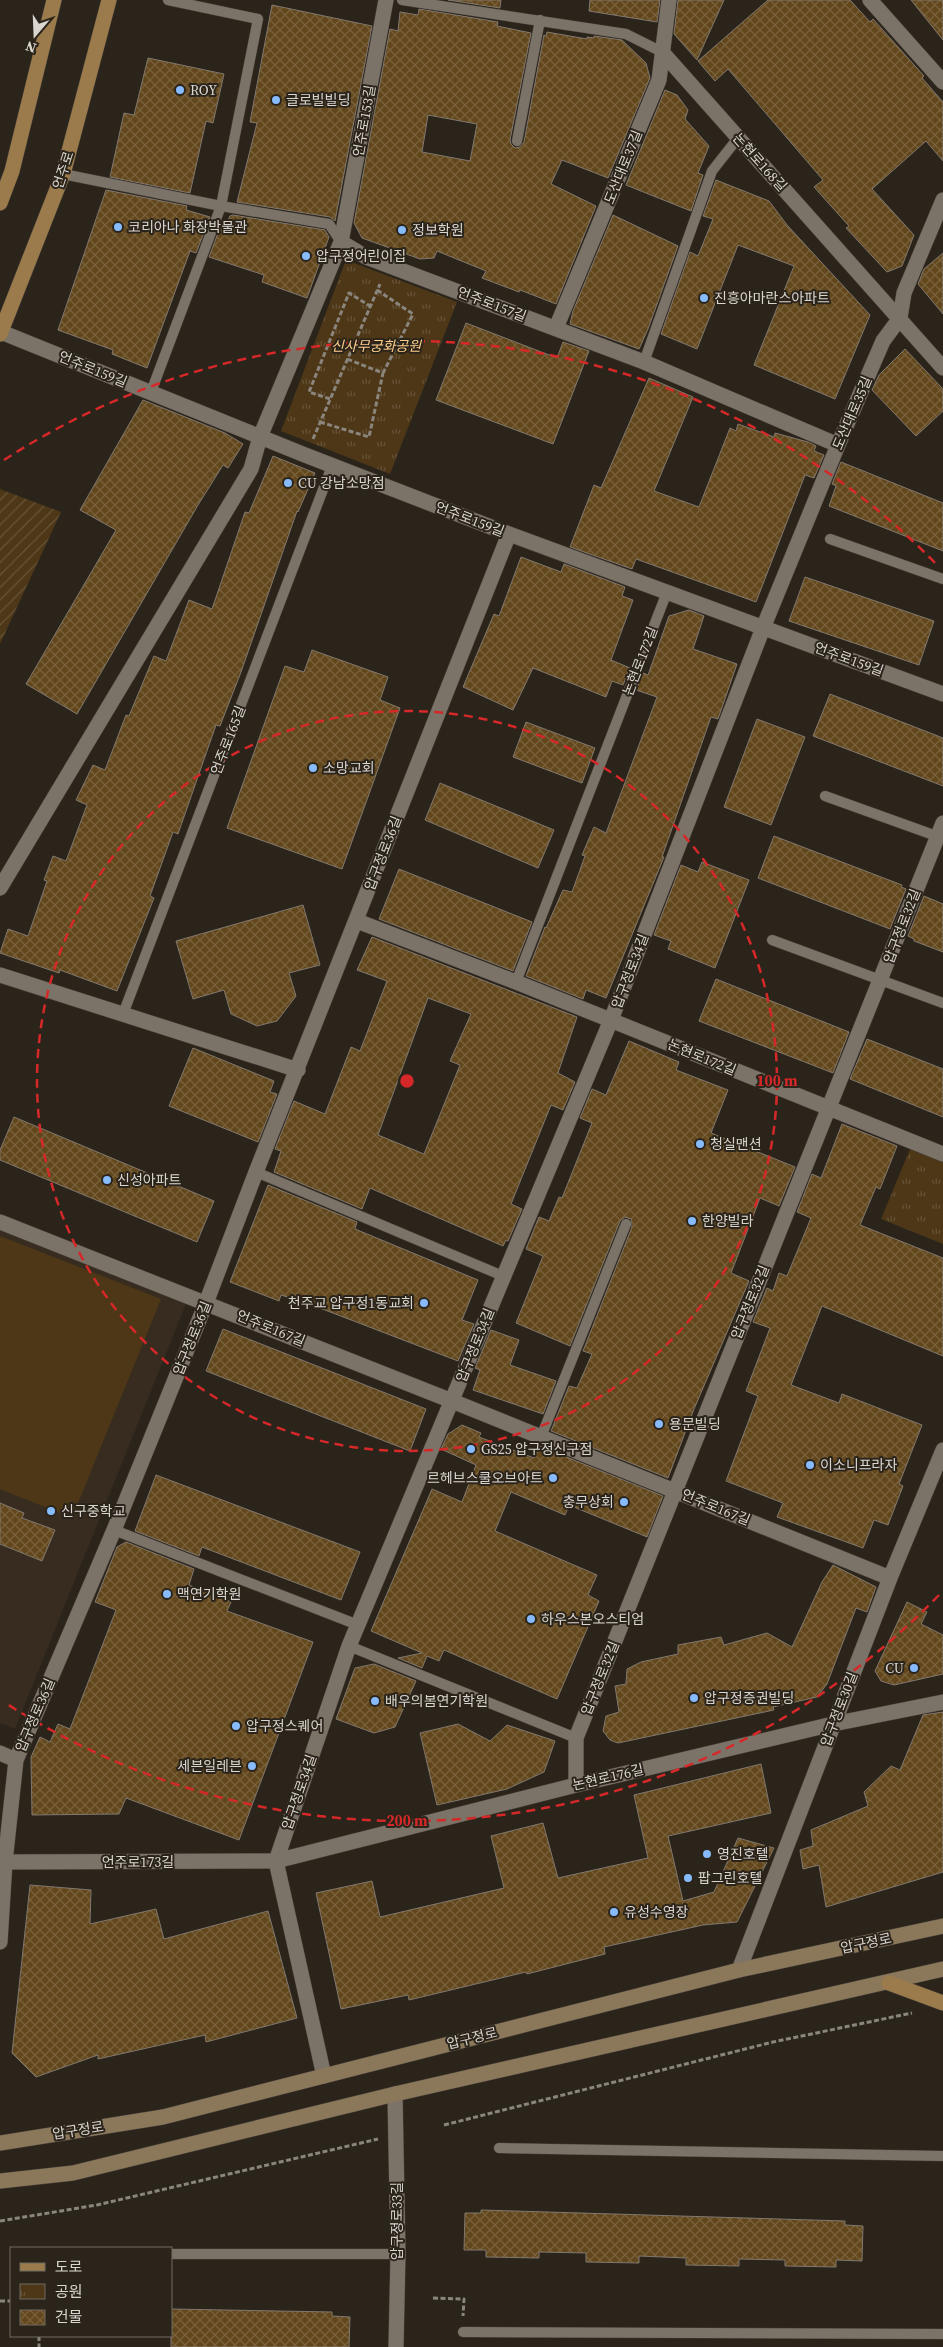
<svg xmlns="http://www.w3.org/2000/svg" width="943" height="2347" viewBox="0 0 943 2347" font-family="'Source Serif 4','Noto Sans KR',serif">
	<style>
		.built { fill: #372c1f }
		.park { fill: url(#park-tufts) }
		.garden { fill: url(#garden-furrows) }
		.pitch { fill: #4d3717 }
		.building { fill: url(#building-cross-hatch); stroke: #81786e; fill-rule: evenodd }
		.lines { fill: none; stroke-linecap: round; stroke-linejoin: round }
		.lane-casing { stroke: #47413a; stroke-width: 11 }
		.street-casing { stroke: #47413a; stroke-width: 16 }
		.secondary-casing { stroke: #47413a; stroke-width: 16 }
		.primary-casing { stroke: #47413a; stroke-width: 16 }
		.path { stroke: #8a857d; stroke-width: 3; stroke-dasharray: 5 2.5; stroke-linecap: butt }
		.lane { stroke: #7b7368; stroke-width: 10 }
		.street { stroke: #7b7368; stroke-width: 15 }
		.secondary { stroke: #8b775a; stroke-width: 15 }
		.primary { stroke: #9b7b4b; stroke-width: 15 }
		.ring { fill: none; stroke: #d62828; stroke-width: 2.5; stroke-dasharray: 9 6 }
		.poi-dot { fill: #87bbfb; stroke: #2b241b; stroke-width: 2 }
		.labels { text-anchor: middle; stroke-width: 4; stroke-linejoin: round; paint-order: stroke }
		.poi-label { font-size: 14px; fill: #dad5cf; stroke: #2b241b; text-anchor: start }
		.street-label { font-size: 14px; fill: #dad5cf; stroke: #2b241b }
		.park-label { font-size: 14px; font-style: italic; fill: #ffce8c; stroke: #2b241b }
		.centre { fill: #d62828; stroke: #2b241b; stroke-width: 2.5 }
		.ring-label { font-size: 15px; text-anchor: middle; font-weight: bold; fill: #d62828; stroke: #2b241b; stroke-width: 4; stroke-linejoin: round; paint-order: stroke }
	</style>
	<defs>
		<pattern id="park-tufts" width="24" height="20" patternUnits="userSpaceOnUse" patternTransform="scale(1.25)"><rect width="24" height="20" fill="#4d3717"/><path d="M3 7l-1-3M5 7V3M7 7l1-3M15 17l-1-3M17 17v-4M19 17l1-3" fill="none" stroke="#665338"/></pattern>
		<pattern id="garden-furrows" width="10" height="10" patternUnits="userSpaceOnUse" patternTransform="scale(1.25)"><rect width="10" height="10" fill="#4d3717"/><path d="M-1 1l2-2M0 10L10 0M9 11l2-2" fill="none" stroke="#665338"/></pattern>
		<pattern id="building-cross-hatch" width="8" height="8" patternUnits="userSpaceOnUse" patternTransform="scale(1.25)"><rect width="8" height="8" fill="#63471c"/><path d="M0 0l8 8M0 8l8-8" fill="none" stroke="#79613c"/></pattern>
	</defs>
	<rect width="100%" height="100%" fill="#2b241b"/>
	<!-- built -->
	<path class="built" d="M 0,1223 L 188,1299 L 15,1729 L 0,1723 Z"/>
	<!-- park -->
	<path class="park" d="M 346,260 L 457,302 L 390,474 L 281,431 Z
		M 910,1149 L 943,1162 L 943,1244 L 881,1219 Z"/>
	<!-- garden -->
	<path class="garden" d="M 0,489 L 61,512 L 0,644 Z"/>
	<!-- pitch -->
	<path class="pitch" d="M 0,1236 L 161,1299 L 72,1518 L 0,1489 Z"/>
	<!-- building -->
	<path class="building" d="M 448,0 L 501,0 L 500,8 Z
		M 590,0 L 660,0 L 657,22 L 589,11 Z
		M 678,0 L 724,0 L 697,60 L 674,34 Z
		M 768,0 L 850,0 L 870,22 L 873,19 L 924,76 L 922,78 L 943,102 L 943,161 L 926,141 L 872,189 L 914,235 L 902,266 L 887,272 L 846,228 L 849,226 L 814,187 L 823,180 L 728,69 L 715,81 L 698,61 Z
		M 911,0 L 943,0 L 943,40 Z
		M 272,5 L 372,26 L 335,221 L 330,217 L 237,202 L 257,123 L 250,122 Z
		M 419,9 L 498,22 L 497,26 L 531,33 L 510,140 L 511,144 L 515,148 L 520,147 L 524,142 L 544,35 L 546,36 L 547,32 L 587,39 L 587,37 L 594,38 L 594,36 L 622,40 L 646,63 L 650,78 L 608,178 L 562,160 L 551,184 L 596,206 L 556,304 L 520,290 L 519,292 L 482,278 L 486,271 L 437,251 L 434,258 L 420,259 L 362,238 L 354,223 L 390,29 L 398,31 L 400,12 L 418,15 ZM 428,115 L 477,124 L 470,161 L 422,152 Z
		M 148,58 L 224,74 L 213,123 L 206,121 L 190,193 L 110,177 L 124,113 L 134,115 Z
		M 665,90 L 677,95 L 688,110 L 685,119 L 709,146 L 698,173 L 703,175 L 691,211 L 626,185 Z
		M 716,180 L 769,201 L 787,225 L 870,315 L 835,399 L 754,365 L 794,266 L 738,245 L 697,349 L 661,334 L 690,252 L 698,256 L 713,219 L 703,216 Z
		M 106,190 L 187,206 L 186,210 L 210,217 L 196,253 L 190,251 L 147,368 L 112,354 L 113,350 L 58,330 Z
		M 233,215 L 325,230 L 329,237 L 307,298 L 262,282 L 264,275 L 209,257 L 223,220 L 227,222 L 230,216 Z
		M 613,215 L 678,246 L 648,329 L 639,349 L 570,324 L 573,311 Z
		M 943,253 L 943,314 L 918,284 L 924,269 Z
		M 466,323 L 557,358 L 563,342 L 589,351 L 553,444 L 436,400 Z
		M 905,349 L 943,389 L 943,411 L 916,436 L 872,390 L 879,375 Z
		M 649,378 L 693,397 L 654,491 L 699,507 L 730,428 L 736,431 L 738,424 L 774,437 L 775,433 L 808,442 L 816,446 L 814,451 L 824,455 L 814,478 L 805,475 L 756,602 L 636,559 L 632,569 L 570,547 L 594,485 L 601,488 Z
		M 143,400 L 225,433 L 243,444 L 228,468 L 223,465 L 198,505 L 77,714 L 26,684 L 116,530 L 80,510 Z
		M 273,456 L 315,473 L 298,512 L 297,511 L 241,672 L 220,726 L 216,725 L 178,834 L 173,832 L 150,896 L 154,898 L 117,991 L 60,970 L 59,973 L 0,953 L 8,929 L 28,936 L 47,881 L 44,880 L 53,856 L 66,861 L 87,805 L 76,800 L 93,765 L 105,770 L 126,715 L 129,716 L 154,656 L 166,661 L 189,600 L 212,609 L 245,512 L 249,513 Z
		M 841,462 L 943,503 L 943,551 L 829,506 L 836,486 L 832,484 Z
		M 521,557 L 561,572 L 564,564 L 625,587 L 622,596 L 633,600 L 611,660 L 630,668 L 623,685 L 612,681 L 606,697 L 533,668 L 513,710 L 463,687 L 494,614 L 499,616 Z
		M 805,577 L 934,621 L 919,665 L 789,621 Z
		M 689,610 L 704,616 L 693,649 L 737,664 L 718,719 L 711,717 L 662,857 L 664,857 L 606,998 L 586,990 L 583,999 L 526,976 L 545,927 L 546,928 L 563,890 L 572,892 L 585,856 L 582,855 L 594,827 L 606,833 L 657,697 L 636,690 L 643,673 L 648,675 L 669,616 Z
		M 312,650 L 388,677 L 380,700 L 400,708 L 342,869 L 227,828 L 285,666 L 304,672 Z
		M 830,694 L 943,738 L 943,786 L 813,736 Z
		M 757,719 L 805,737 L 771,825 L 724,807 Z
		M 526,722 L 595,748 L 582,783 L 513,757 Z
		M 440,783 L 554,830 L 538,868 L 425,820 Z
		M 774,836 L 902,885 L 901,887 L 906,889 L 890,929 L 758,878 Z
		M 702,862 L 749,880 L 715,968 L 668,949 L 671,941 L 654,935 L 681,865 L 698,872 Z
		M 399,869 L 532,922 L 513,971 L 379,919 Z
		M 924,896 L 943,904 L 943,952 L 914,941 L 914,939 L 908,936 Z
		M 303,905 L 320,965 L 289,973 L 296,996 L 277,1021 L 257,1026 L 231,1014 L 224,990 L 193,999 L 176,941 Z
		M 372,937 L 577,1017 L 558,1073 L 575,1082 L 563,1110 L 551,1105 L 511,1204 L 522,1209 L 508,1241 L 506,1240 L 503,1246 L 370,1188 L 362,1209 L 274,1172 L 281,1151 L 275,1149 L 294,1101 L 325,1114 L 351,1047 L 360,1051 L 387,981 L 357,970 ZM 428,998 L 471,1014 L 450,1061 L 460,1065 L 424,1154 L 378,1135 Z
		M 716,979 L 849,1032 L 833,1073 L 699,1021 Z
		M 867,1039 L 943,1069 L 943,1117 L 850,1079 Z
		M 629,1041 L 679,1062 L 676,1070 L 728,1090 L 711,1133 L 795,1167 L 779,1206 L 760,1198 L 731,1273 L 749,1281 L 694,1409 L 668,1478 L 551,1431 L 569,1386 L 577,1388 L 592,1354 L 583,1351 L 632,1227 L 631,1219 L 625,1217 L 620,1221 L 570,1346 L 516,1323 L 543,1256 L 526,1249 L 539,1217 L 549,1221 L 559,1197 L 562,1198 L 592,1123 L 580,1118 L 592,1089 L 606,1095 Z
		M 193,1048 L 274,1081 L 270,1092 L 277,1094 L 258,1142 L 169,1106 Z
		M 14,1117 L 214,1201 L 197,1242 L 0,1160 L 0,1150 Z
		M 842,1124 L 897,1146 L 880,1189 L 876,1187 L 860,1225 L 943,1258 L 943,1356 L 822,1306 L 791,1385 L 839,1403 L 842,1394 L 922,1425 L 899,1484 L 903,1486 L 888,1525 L 874,1520 L 863,1548 L 777,1517 L 783,1503 L 726,1481 L 758,1396 L 746,1391 L 770,1328 L 753,1322 L 767,1288 L 773,1291 L 779,1273 L 787,1276 L 811,1218 L 797,1212 L 812,1174 L 821,1178 Z
		M 268,1185 L 357,1222 L 355,1229 L 478,1280 L 462,1320 L 474,1324 L 458,1361 L 325,1310 L 281,1295 L 279,1301 L 230,1282 Z
		M 223,1329 L 426,1409 L 410,1451 L 206,1371 Z
		M 491,1330 L 519,1340 L 510,1365 L 556,1381 L 543,1414 L 473,1390 L 480,1370 L 475,1368 Z
		M 462,1425 L 481,1433 L 479,1437 L 534,1458 L 539,1446 L 663,1496 L 647,1537 L 569,1505 L 565,1515 L 511,1492 L 495,1531 L 597,1575 L 588,1595 L 599,1601 L 557,1699 L 444,1650 L 439,1661 L 427,1656 L 422,1668 L 398,1658 L 422,1653 L 371,1631 L 432,1489 L 462,1502 L 476,1465 L 441,1449 L 448,1434 Z
		M 156,1475 L 360,1552 L 341,1600 L 202,1547 L 199,1556 L 135,1531 Z
		M 0,1503 L 24,1513 L 22,1518 L 55,1530 L 42,1561 L 0,1544 Z
		M 126,1542 L 194,1569 L 189,1585 L 231,1602 L 227,1611 L 313,1642 L 239,1840 L 126,1798 L 119,1814 L 32,1815 L 31,1757 L 40,1737 L 50,1742 L 58,1724 L 70,1729 L 116,1610 L 95,1602 L 117,1547 Z
		M 833,1565 L 876,1587 L 867,1612 L 856,1608 L 827,1684 L 817,1697 L 773,1707 L 774,1710 L 618,1743 L 610,1740 L 603,1731 L 606,1716 L 619,1712 L 615,1686 L 626,1684 L 627,1669 L 641,1662 L 678,1654 L 678,1645 L 721,1637 L 724,1645 L 767,1633 L 792,1647 L 822,1582 Z
		M 907,1602 L 927,1612 L 921,1624 L 943,1635 L 943,1674 L 894,1685 L 881,1681 L 875,1671 Z
		M 374,1664 L 416,1681 L 395,1727 L 374,1733 L 336,1719 L 355,1668 Z
		M 943,1712 L 943,1872 L 826,1907 L 819,1865 L 803,1869 L 800,1850 L 813,1846 L 811,1830 L 868,1806 L 864,1792 L 891,1766 L 900,1770 L 923,1715 Z
		M 458,1724 L 490,1741 L 507,1725 L 555,1741 L 544,1772 L 507,1789 L 437,1805 L 420,1733 Z
		M 761,1764 L 771,1813 L 668,1836 L 683,1901 L 714,1892 L 738,1838 L 774,1848 L 737,1922 L 703,1925 L 604,1947 L 605,1954 L 527,1974 L 526,1972 L 409,2000 L 408,1995 L 341,2009 L 316,1893 L 372,1881 L 380,1917 L 504,1888 L 491,1836 L 543,1823 L 558,1878 L 648,1858 L 634,1795 Z
		M 30,1885 L 91,1890 L 90,1924 L 156,1909 L 164,1939 L 268,1911 L 297,2018 L 206,2042 L 205,2035 L 98,2059 L 98,2055 L 36,2077 L 12,2053 Z
		M 481,2210 L 845,2221 L 845,2225 L 863,2226 L 862,2261 L 836,2260 L 836,2267 L 785,2266 L 785,2260 L 739,2259 L 739,2266 L 686,2265 L 686,2258 L 639,2256 L 639,2263 L 586,2262 L 586,2253 L 539,2252 L 539,2258 L 486,2257 L 486,2250 L 464,2250 L 465,2213 L 481,2213 Z
		M 171,2309 L 332,2312 L 332,2316 L 350,2317 L 349,2347 L 171,2347 Z"/>
	<g class="lines">
		<defs>
			<path id="lane" d="M 402,0 L 626,34 L 662,52
				M 517,141 L 540,20
				M 63,174 L 221,206 L 329,224 L 341,242
				M 644,362 L 712,171 L 738,138
				M 151,392 L 221,206 L 258,19 L 168,0
				M 830,539 L 943,579
				M 825,796 L 942,838
				M 772,940 L 943,1003
				M 516,982 L 667,592
				M 123,1014 L 332,466
				M 256,1172 L 503,1276
				M 541,1437 L 626,1224
				M 114,1530 L 358,1625
				M 349,1646 L 576,1738
				M 499,2148 L 943,2156
				M 171,2254 L 398,2254
				M 463,2332 L 943,2334"/>
			<path id="street" d="M 870,0 L 943,82
				M 662,52 L 943,368
				M 341,242 L 366,257 L 644,362 L 838,445
				M 556,328 L 659,80 L 669,0
				M 1,332 L 305,455 L 509,534 L 943,694
				M 0,888 L 251,469 L 260,437 L 341,242 L 386,0
				M 357,921 L 516,982 L 943,1154
				M 0,975 L 298,1070
				M 0,1222 L 452,1401 L 890,1578
				M 0,1753 L 16,1760
				M 576,1785 L 576,1738 L 943,823
				M 0,1862 L 276,1861 L 576,1785 L 833,1724 L 943,1702
				M 0,1942 L 5,1862 L 16,1760 L 114,1530 L 206,1303 L 256,1172 L 509,534
				M 739,1970 L 890,1578 L 943,1450
				M 324,2076 L 276,1861 L 349,1646 L 611,1020 L 763,628 L 838,445 L 883,341 L 900,318 L 904,293 L 943,200
				M 395,2094 L 398,2254 L 396,2347"/>
			<path id="secondary" d="M 0,2143 L 163,2117 L 739,1970 L 943,1926
				M 0,2181 L 73,2173 L 395,2094 L 943,1969"/>
			<path id="primary" d="M 0,203 L 12,171 L 54,0
				M 0,334 L 63,174 L 109,0
				M 889,1983 L 943,2003"/>
		</defs>
		<!-- lane casing -->
		<use href="#lane" class="lane-casing"/>
		<!-- street casing -->
		<use href="#street" class="street-casing"/>
		<!-- secondary casing -->
		<use href="#secondary" class="secondary-casing"/>
		<!-- primary casing -->
		<use href="#primary" class="primary-casing"/>
		<!-- path -->
		<path class="path" d="M 377,290 L 413,314 L 383,373
			M 330,399 L 309,392 L 349,293 L 370,306
			M 320,422 L 369,437 L 383,373 L 347,359
			M 313,439 L 380,284
			M 444,2125 L 773,2042 L 912,2013
			M 0,2221 L 97,2205 L 378,2139
			M 433,2298 L 464,2299 L 463,2316
			M 0,2301 L 11,2301
			M 39,2336 L 39,2347"/>
		<!-- lane -->
		<use href="#lane" class="lane"/>
		<!-- street -->
		<use href="#street" class="street"/>
		<!-- secondary -->
		<use href="#secondary" class="secondary"/>
		<!-- primary -->
		<use href="#primary" class="primary"/>
	</g>
	<!-- distance rings -->
	<g class="ring">
		<circle cx="407" cy="1081" r="370"/>
		<path d="M939 1595A740 740 0 0 1 4 1702M4 460A740 740 0 0 1 939 567"/>
	</g>
	<!-- markers -->
	<g class="poi-dot">
		<circle cx="180" cy="90" r="5"/>
		<circle cx="276" cy="100" r="5"/>
		<circle cx="118" cy="227" r="5"/>
		<circle cx="402" cy="230" r="5"/>
		<circle cx="306" cy="256" r="5"/>
		<circle cx="704" cy="298" r="5"/>
		<circle cx="288" cy="483" r="5"/>
		<circle cx="313" cy="768" r="5"/>
		<circle cx="700" cy="1144" r="5"/>
		<circle cx="107" cy="1180" r="5"/>
		<circle cx="692" cy="1221" r="5"/>
		<circle cx="424" cy="1303" r="5"/>
		<circle cx="659" cy="1424" r="5"/>
		<circle cx="471" cy="1449" r="5"/>
		<circle cx="810" cy="1465" r="5"/>
		<circle cx="553" cy="1478" r="5"/>
		<circle cx="624" cy="1502" r="5"/>
		<circle cx="51" cy="1511" r="5"/>
		<circle cx="167" cy="1594" r="5"/>
		<circle cx="531" cy="1619" r="5"/>
		<circle cx="914" cy="1668" r="5"/>
		<circle cx="694" cy="1698" r="5"/>
		<circle cx="375" cy="1701" r="5"/>
		<circle cx="236" cy="1726" r="5"/>
		<circle cx="252" cy="1766" r="5"/>
		<circle cx="707" cy="1854" r="5"/>
		<circle cx="688" cy="1878" r="5"/>
		<circle cx="614" cy="1912" r="5"/>
	</g>
	<g class="labels">
		<!-- poi labels -->
		<g class="poi-label">
			<text x="190" y="95">ROY</text>
			<text x="286" y="105">글로빌빌딩</text>
			<text x="128" y="232">코리아나 화장박물관</text>
			<text x="412" y="235">정보학원</text>
			<text x="316" y="261">압구정어린이집</text>
			<text x="714" y="303">진흥아마란스아파트</text>
			<text x="298" y="488">CU 강남소망점</text>
			<text x="323" y="773">소망교회</text>
			<text x="710" y="1149">청실맨션</text>
			<text x="117" y="1185">신성아파트</text>
			<text x="702" y="1226">한양빌라</text>
			<text x="414" y="1308" text-anchor="end">천주교 압구정1동교회</text>
			<text x="669" y="1429">용문빌딩</text>
			<text x="481" y="1454">GS25 압구정신구점</text>
			<text x="820" y="1470">이소니프라자</text>
			<text x="543" y="1483" text-anchor="end">르헤브스쿨오브아트</text>
			<text x="614" y="1507" text-anchor="end">충무상회</text>
			<text x="61" y="1516">신구중학교</text>
			<text x="177" y="1599">맥연기학원</text>
			<text x="541" y="1624">하우스본오스티엄</text>
			<text x="904" y="1673" text-anchor="end">CU</text>
			<text x="704" y="1703">압구정증권빌딩</text>
			<text x="385" y="1706">배우의봄연기학원</text>
			<text x="246" y="1731">압구정스퀘어</text>
			<text x="242" y="1771" text-anchor="end">세븐일레븐</text>
			<text x="717" y="1859">영진호텔</text>
			<text x="698" y="1883">팝그린호텔</text>
			<text x="624" y="1917">유성수영장</text>
		</g>
		<!-- street labels -->
		<g class="street-label">
			<text transform="translate(364 121) rotate(-80)" y="5">언주로153길</text>
			<text transform="translate(760 162) rotate(48)" y="5">논현로168길</text>
			<text transform="translate(623 167) rotate(-68)" y="5">도산대로37길</text>
			<text transform="translate(63 170) rotate(-72)" y="5">언주로</text>
			<text transform="translate(492 304) rotate(21)" y="5">언주로157길</text>
			<text transform="translate(93 369) rotate(22)" y="5">언주로159길</text>
			<text transform="translate(852 413) rotate(-67)" y="5">도산대로35길</text>
			<text transform="translate(470 519) rotate(21)" y="5">언주로159길</text>
			<text transform="translate(849 659) rotate(20)" y="5">언주로159길</text>
			<text transform="translate(640 661) rotate(-69)" y="5">논현로172길</text>
			<text transform="translate(228 740) rotate(-69)" y="5">언주로165길</text>
			<text transform="translate(383 853) rotate(-69)" y="5">압구정로36길</text>
			<text transform="translate(902 926) rotate(-69)" y="5">압구정로32길</text>
			<text transform="translate(630 971) rotate(-69)" y="5">압구정로34길</text>
			<text transform="translate(702 1057) rotate(22)" y="5">논현로172길</text>
			<text transform="translate(750 1302) rotate(-68)" y="5">압구정로32길</text>
			<text transform="translate(271 1328) rotate(22)" y="5">언주로167길</text>
			<text transform="translate(192 1338) rotate(-68)" y="5">압구정로36길</text>
			<text transform="translate(475 1345) rotate(-68)" y="5">압구정로34길</text>
			<text transform="translate(716 1507) rotate(22)" y="5">언주로167길</text>
			<text transform="translate(600 1678) rotate(-68)" y="5">압구정로32길</text>
			<text transform="translate(839 1709) rotate(-69)" y="5">압구정로30길</text>
			<text transform="translate(35 1715) rotate(-67)" y="5">압구정로36길</text>
			<text transform="translate(608 1777) rotate(-13)" y="5">논현로176길</text>
			<text transform="translate(299 1792) rotate(-71)" y="5">압구정로34길</text>
			<text x="138" y="1867">언주로173길</text>
			<text transform="translate(866 1943) rotate(-12)" y="5">압구정로</text>
			<text transform="translate(472 2038) rotate(-14)" y="5">압구정로</text>
			<text transform="translate(78 2130) rotate(-9)" y="5">압구정로</text>
			<text transform="translate(397 2221) rotate(-90)" y="5">압구정로33길</text>
		</g>
		<!-- park labels -->
		<g class="park-label">
			<text x="376" y="351">신사무궁화공원</text>
		</g>
	</g>
	<circle cx="407" cy="1081" r="8" class="centre"/>
	<g class="ring-label">
		<text x="777" y="1086">100 m</text>
		<text x="407" y="1826">200 m</text>
	</g>
	<!-- legend -->
	<rect x="10" y="2247" width="162" height="90" fill="#2b241b" stroke="#716b63"/>
	<rect x="20" y="2263" width="25" height="8" fill="#9b7b4b" stroke="#716b63"/>
	<text x="55" y="2272" font-size="15" fill="#dad5cf">도로</text>
	<rect x="20" y="2284" width="25" height="15" fill="url(#park-tufts)" stroke="#716b63"/>
	<text x="55" y="2297" font-size="15" fill="#dad5cf">공원</text>
	<rect x="20" y="2310" width="25" height="15" fill="url(#building-cross-hatch)" stroke="#716b63"/>
	<text x="55" y="2322" font-size="15" fill="#dad5cf">건물</text>
	<!-- north arrow -->
	<g transform="translate(35 35) rotate(199)" stroke="#2b241b" stroke-width="4" paint-order="stroke">
	<path d="M0-4L9 19L0 12L-9 19Z" fill="#dad5cf"/>
	<text y="-8" font-size="14" font-weight="bold" text-anchor="middle" fill="#dad5cf">N</text>
	</g>
</svg>
